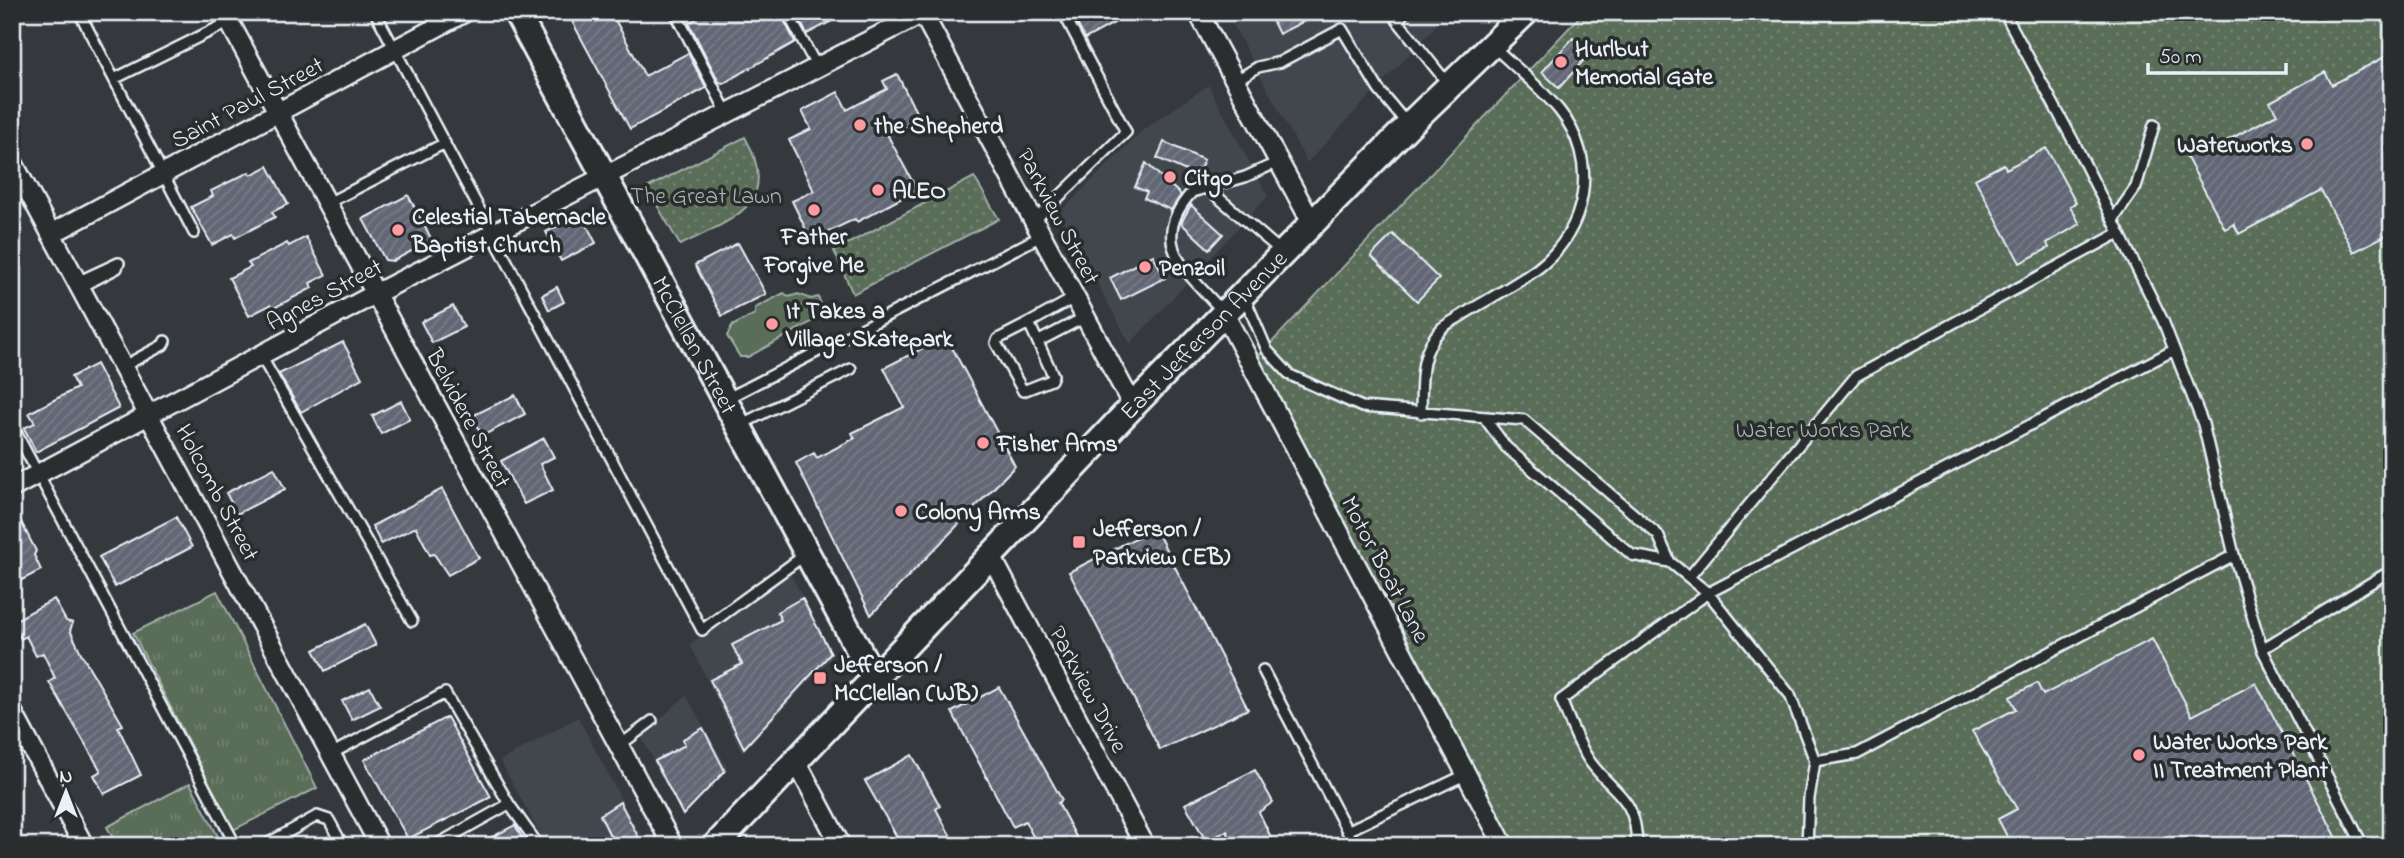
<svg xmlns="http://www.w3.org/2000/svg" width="2404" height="858" viewBox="0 0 2404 858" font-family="'Indie Flower',sans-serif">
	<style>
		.built { fill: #42464d }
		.grass { fill: url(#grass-tufts); stroke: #a1afa8; stroke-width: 2 }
		.park { fill: url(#park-dots); stroke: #a1afa8; stroke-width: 2 }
		.pitch { fill: #5a6d58; stroke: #a1afa8; stroke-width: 2 }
		.building { fill: url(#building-hatch); stroke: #e8f1f8; stroke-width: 2 }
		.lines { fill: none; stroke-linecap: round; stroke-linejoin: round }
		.lane-casing { stroke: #e8f1f8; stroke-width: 14 }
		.street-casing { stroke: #e8f1f8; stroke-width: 23 }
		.secondary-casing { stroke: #e8f1f8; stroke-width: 30 }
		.lane { stroke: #2a2d2e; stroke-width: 9 }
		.street { stroke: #2a2d2e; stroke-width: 18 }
		.secondary { stroke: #2a2d2e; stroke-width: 24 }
		.poi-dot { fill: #ff9aa2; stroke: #2a2d2e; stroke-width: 2.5 }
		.labels { text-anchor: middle; stroke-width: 7; stroke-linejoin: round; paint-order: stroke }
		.poi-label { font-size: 24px; font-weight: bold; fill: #e8f1f8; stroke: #2a2d2e; text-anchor: start }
		.street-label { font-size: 24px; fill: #e8f1f8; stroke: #2a2d2e }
		.park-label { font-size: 24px; fill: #a8b6b0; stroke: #2a2d2e }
	</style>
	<defs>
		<pattern id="grass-tufts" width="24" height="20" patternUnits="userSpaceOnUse" patternTransform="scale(1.75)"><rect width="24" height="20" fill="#5a6d58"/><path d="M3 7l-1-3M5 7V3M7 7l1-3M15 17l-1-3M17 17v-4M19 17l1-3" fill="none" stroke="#728271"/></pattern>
		<pattern id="park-dots" width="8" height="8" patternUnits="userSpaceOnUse" patternTransform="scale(1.75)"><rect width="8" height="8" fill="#5a6d58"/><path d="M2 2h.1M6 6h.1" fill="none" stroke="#728271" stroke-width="1.8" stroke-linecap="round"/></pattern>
		<pattern id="building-hatch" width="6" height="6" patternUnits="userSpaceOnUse" patternTransform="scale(1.75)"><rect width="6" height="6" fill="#626674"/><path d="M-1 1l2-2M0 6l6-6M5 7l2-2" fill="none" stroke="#787c89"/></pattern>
	</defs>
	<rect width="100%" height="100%" fill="#35383c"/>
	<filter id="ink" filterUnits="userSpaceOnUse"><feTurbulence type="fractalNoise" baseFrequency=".0143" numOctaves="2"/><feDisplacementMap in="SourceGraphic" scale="14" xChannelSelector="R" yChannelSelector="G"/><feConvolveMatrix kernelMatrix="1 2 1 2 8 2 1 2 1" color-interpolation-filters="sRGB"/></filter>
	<g filter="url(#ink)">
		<!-- built -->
		<path class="built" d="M 1226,12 L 1449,12 L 1307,163 Z
			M 1208,85 L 1268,196 L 1130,344 L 1059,213 L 1143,130 Z
			M 789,571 L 833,656 L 742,753 L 690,644 Z
			M 686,695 L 727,767 L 683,814 L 641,737 Z
			M 578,717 L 646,846 L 547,846 L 500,761 Z"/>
		<!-- grass -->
		<path class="grass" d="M 217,591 L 317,788 L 233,830 L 133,633 Z
			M 190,783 L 223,846 L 117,846 L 107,827 Z"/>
		<!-- park -->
		<path class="park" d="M 1584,12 L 2392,12 L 2392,846 L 1511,846 L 1255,360 Z
			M 745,137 C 783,205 731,220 680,245 L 647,188 Z
			M 974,177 L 999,219 L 853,294 L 834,251 Z"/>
		<!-- pitch -->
		<path class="pitch" d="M 784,293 L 789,297 L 798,294 L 811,299 L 818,297 L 821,304 L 815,308 L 813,321 L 748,357 L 740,357 L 727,336 L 732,326 L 755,314 L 755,308 Z"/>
		<!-- building -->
		<path class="building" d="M 567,12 L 611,12 L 645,76 L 688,53 L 706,88 L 630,129 Z
			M 707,12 L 780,12 L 795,42 L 724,83 L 719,82 L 689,23 Z
			M 795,12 L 849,12 L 807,34 Z
			M 1071,12 L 1134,12 L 1085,39 Z
			M 1268,12 L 1322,12 L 1279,34 Z
			M 1573,38 L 1590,53 L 1559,88 L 1542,72 Z
			M 2392,53 L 2392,232 L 2354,252 L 2321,190 L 2239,234 L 2234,224 L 2225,229 L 2186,156 L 2214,141 L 2217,146 L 2277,114 L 2270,102 L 2325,72 L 2332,85 Z
			M 897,74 L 920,120 L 888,136 L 917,190 L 857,222 L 855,219 L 811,240 L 792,201 L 814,191 L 789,140 L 811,129 L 802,111 L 838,92 L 847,110 L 887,89 L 883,81 Z
			M 1164,142 L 1204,160 L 1197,176 L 1157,158 Z
			M 2046,148 L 2076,203 L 2070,206 L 2080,224 L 2047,243 L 2049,248 L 2020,263 L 1975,179 L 2004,164 L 2006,169 Z
			M 1146,163 L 1181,195 L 1171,210 L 1144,198 L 1147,192 L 1135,187 Z
			M 268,166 L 288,204 L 272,212 L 275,217 L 235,238 L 233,234 L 212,245 L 191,207 L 213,196 L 211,191 L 249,172 L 251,175 Z
			M 408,195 L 432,240 L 393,261 L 385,260 L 363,219 Z
			M 1191,205 L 1223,234 L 1209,249 L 1181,223 Z
			M 581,214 L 596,243 L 561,261 L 546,232 Z
			M 1393,234 L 1439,279 L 1417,301 L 1371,256 Z
			M 306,237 L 326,275 L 310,283 L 312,288 L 272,309 L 270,305 L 249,316 L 229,278 L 251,267 L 248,263 L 287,243 L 289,246 Z
			M 738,243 L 766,294 L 722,316 L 695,265 Z
			M 1153,255 L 1165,278 L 1121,300 L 1110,278 Z
			M 557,287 L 564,302 L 549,310 L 542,295 Z
			M 453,306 L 464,327 L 432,343 L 421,322 Z
			M 946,336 L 1015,466 L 871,615 L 796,463 L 814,453 L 817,458 L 855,438 L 852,433 L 904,407 L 884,368 Z
			M 343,342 L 362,378 L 301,412 L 279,374 Z
			M 96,364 L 119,408 L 36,452 L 24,428 L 35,423 L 29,413 L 77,388 L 71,377 Z
			M 515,395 L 525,414 L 482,436 L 472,416 Z
			M 401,401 L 410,419 L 381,434 L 372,416 Z
			M 544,438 L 554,457 L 540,464 L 553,490 L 524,504 L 501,461 Z
			M 274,468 L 285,489 L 237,514 L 226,493 Z
			M 442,489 L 479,558 L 448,575 L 434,554 L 430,555 L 416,527 L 381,544 L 372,526 Z
			M 12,504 L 36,551 L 34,555 L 41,570 L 12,585 Z
			M 176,517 L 192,547 L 115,587 L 99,557 Z
			M 1155,528 L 1248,709 L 1160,750 L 1069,572 Z
			M 802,598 L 831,653 L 744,748 L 710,680 L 742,664 L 732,645 L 781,620 L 777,612 Z
			M 54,599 L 66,621 L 73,623 L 70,630 L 82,655 L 123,725 L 118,727 L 141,775 L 104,794 L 94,775 L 101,771 L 49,682 L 55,678 L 43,653 L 36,656 L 26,636 L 21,639 L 12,622 Z
			M 365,624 L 376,645 L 325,671 L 314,650 Z
			M 2152,639 L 2192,716 L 2256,683 L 2341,846 L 2012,846 L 1998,819 L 2017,809 L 1972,731 L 2016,709 L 2010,697 L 2037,683 L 2043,695 Z
			M 370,687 L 380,706 L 352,720 L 342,701 Z
			M 999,687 L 1062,800 L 1058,803 L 1081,846 L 1038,846 L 1025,821 L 1013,827 L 952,712 Z
			M 447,717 L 491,797 L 408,839 L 364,760 Z
			M 703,728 L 725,771 L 683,815 L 655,761 L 685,745 L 683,739 Z
			M 912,755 L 940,806 L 936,809 L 956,846 L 902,846 L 865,781 Z
			M 1255,770 L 1273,802 L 1259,812 L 1275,846 L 1234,846 L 1227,831 L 1206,841 L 1185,804 Z
			M 620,802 L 643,846 L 615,846 L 600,815 Z
			M 515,825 L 527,846 L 475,846 Z"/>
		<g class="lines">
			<defs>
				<path id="lane" d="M 79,12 L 194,233
					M 375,12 L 702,630 L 806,554
					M 675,12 L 727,113
					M 787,12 L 817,67
					M 1405,12 L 1397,20 L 1448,84
					M 2004,12 L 2076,146 L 2163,321 L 2203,424 L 2234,555 L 2262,649 L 2363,846
					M 114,79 L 229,22
					M 1235,81 L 1258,67 L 1280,62 L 1342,29 L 1379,90 L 1407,124
					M 1206,187 L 1282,252
					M 326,204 L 445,143
					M 2113,220 L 2136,187 L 2154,125
					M 1034,221 L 1126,132 L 1063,12
					M 77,282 L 118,263
					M 79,288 L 117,268 L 119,263
					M 1244,296 L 1267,350 L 1290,375 L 1362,407 L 1524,420 L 1658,535 L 1670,562 L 1708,593 L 1790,695 L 1815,761 L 1809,798 L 1807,846
					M 1224,313 C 1189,273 1145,244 1192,192 L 1245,177 L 1278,162
					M 1029,323 L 1053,375 L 1051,380 L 1023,391 L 996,343 L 998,339 Z
					M 1029,323 L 1074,298
					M 1039,341 L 1085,317
					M 261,356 L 412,621
					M 122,367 L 163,345 L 165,341
					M 726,399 L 1041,236
					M 1421,413 C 1422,383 1418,352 1442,328 C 1448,323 1457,319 1464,314 C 1488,299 1514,286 1537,269 C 1588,231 1600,160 1559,110 C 1540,87 1515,67 1494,47
					M 1486,420 L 1506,447 L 1632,555 L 1670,562
					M 12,425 L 236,846
					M 740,425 L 851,369
					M 1689,577 L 1856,376 L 2119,233
					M 2262,649 L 2392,570
					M 1263,670 L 1355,846
					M 619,746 L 652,721
					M 331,754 L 445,693 L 509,804 L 539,846
					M 1815,761 L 1857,754 L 2234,555
					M 1347,831 L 1467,774
					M 263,846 L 317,816 L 329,820 L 343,846
					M 364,846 L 377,839
					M 434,846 L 509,804
					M 1637,846 C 1636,796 1616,796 1591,763 C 1578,745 1570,721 1561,700 L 1708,593 L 2174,350"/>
				<path id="street" d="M 224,12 L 673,846
					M 922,12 L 1133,406
					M 1198,12 L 1312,223
					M 12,161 L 380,846
					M 51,234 L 465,12
					M 1225,315 L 1504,846
					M 12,488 L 375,294 L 923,13
					M 991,556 L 1145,846
					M 12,711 L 84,846
					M 796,761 L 841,846"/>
				<g id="secondary">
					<path id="s1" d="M 516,12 L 874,678"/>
					<path id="s2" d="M 715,846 L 1133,406 L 1409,125 L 1526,12"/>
				</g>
			</defs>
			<!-- lane casing -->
			<use href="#lane" class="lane-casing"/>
			<!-- street casing -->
			<use href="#street" class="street-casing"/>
			<!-- secondary casing -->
			<use href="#secondary" class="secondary-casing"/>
			<!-- lane -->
			<use href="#lane" class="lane"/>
			<!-- street -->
			<use href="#street" class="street"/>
			<!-- secondary -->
			<use href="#secondary" class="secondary"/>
		</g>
	</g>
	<!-- markers -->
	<g class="poi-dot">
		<circle cx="1561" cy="62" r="7"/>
		<circle cx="860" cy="125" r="7"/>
		<circle cx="2307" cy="144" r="7"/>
		<circle cx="1170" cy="177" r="7"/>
		<circle cx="878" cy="190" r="7"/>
		<circle cx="814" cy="210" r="7"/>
		<circle cx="398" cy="230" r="7"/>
		<circle cx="1145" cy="267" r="7"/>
		<circle cx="772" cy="324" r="7"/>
		<circle cx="983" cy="443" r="7"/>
		<circle cx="901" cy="511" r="7"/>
		<rect x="1072" y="535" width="14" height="14" rx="3.5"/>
		<rect x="813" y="671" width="14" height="14" rx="3.5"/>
		<circle cx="2139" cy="755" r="7"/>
	</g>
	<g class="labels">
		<!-- poi labels -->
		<g class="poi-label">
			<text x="1575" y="56">Hurlbut<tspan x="1575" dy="28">Memorial Gate</tspan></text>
			<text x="874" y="133">the Shepherd</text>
			<text x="2293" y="152" text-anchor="end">Waterworks</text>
			<text x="1184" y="185">Citgo</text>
			<text x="892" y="198">ALEO</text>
			<text x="412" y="224">Celestial Tabernacle<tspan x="412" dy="28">Baptist Church</tspan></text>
			<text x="814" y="244" text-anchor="middle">Father<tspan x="814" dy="28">Forgive Me</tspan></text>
			<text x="1159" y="275">Penzoil</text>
			<text x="786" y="318">It Takes a<tspan x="786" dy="28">Village Skatepark</tspan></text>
			<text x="997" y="451">Fisher Arms</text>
			<text x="915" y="519">Colony Arms</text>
			<text x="1093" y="536">Jefferson /<tspan x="1093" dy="28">Parkview (EB)</tspan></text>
			<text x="834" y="672">Jefferson /<tspan x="834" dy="28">McClellan (WB)</tspan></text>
			<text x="2153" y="749">Water Works Park<tspan x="2153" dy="28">II Treatment Plant</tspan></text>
		</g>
		<!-- street labels -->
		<g class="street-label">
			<text transform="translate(247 102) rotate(-28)" y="8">Saint Paul Street</text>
			<text transform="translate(1059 216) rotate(62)" y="8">Parkview Street</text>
			<text transform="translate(324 294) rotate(-28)" y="8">Agnes Street</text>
			<text dy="8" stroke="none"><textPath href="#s2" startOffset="707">East Jefferson Avenue</textPath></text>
			<text dy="8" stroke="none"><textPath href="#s1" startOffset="378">McClellan Street</textPath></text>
			<text transform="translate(469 418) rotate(62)" y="8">Belvidere Street</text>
			<text transform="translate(218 492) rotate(62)" y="8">Holcomb Street</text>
			<text transform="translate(1386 569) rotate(62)" y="8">Motor Boat Lane</text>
			<text transform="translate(1089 689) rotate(62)" y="8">Parkview Drive</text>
		</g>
		<!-- park labels -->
		<g class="park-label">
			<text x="706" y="203">The Great Lawn</text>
			<text x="1823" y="437">Water Works Park</text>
		</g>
	</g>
	<!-- margin -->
	<rect width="2404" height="858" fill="none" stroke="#2a2d2e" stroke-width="42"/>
	<rect x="21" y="21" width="2362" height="816" fill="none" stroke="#e8f1f8" stroke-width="2.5" filter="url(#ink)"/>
	<!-- north arrow -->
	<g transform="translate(66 792)" stroke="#2a2d2e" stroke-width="5" paint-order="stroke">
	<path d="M0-5L12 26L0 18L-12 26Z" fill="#e8f1f8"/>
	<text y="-10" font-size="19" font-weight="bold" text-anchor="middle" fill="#e8f1f8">N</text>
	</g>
	<!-- scale -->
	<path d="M2148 63v10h138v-10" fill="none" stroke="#e8f1f8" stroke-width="3.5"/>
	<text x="2159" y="63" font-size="21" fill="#e8f1f8" stroke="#2a2d2e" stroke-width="5" paint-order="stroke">50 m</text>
</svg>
